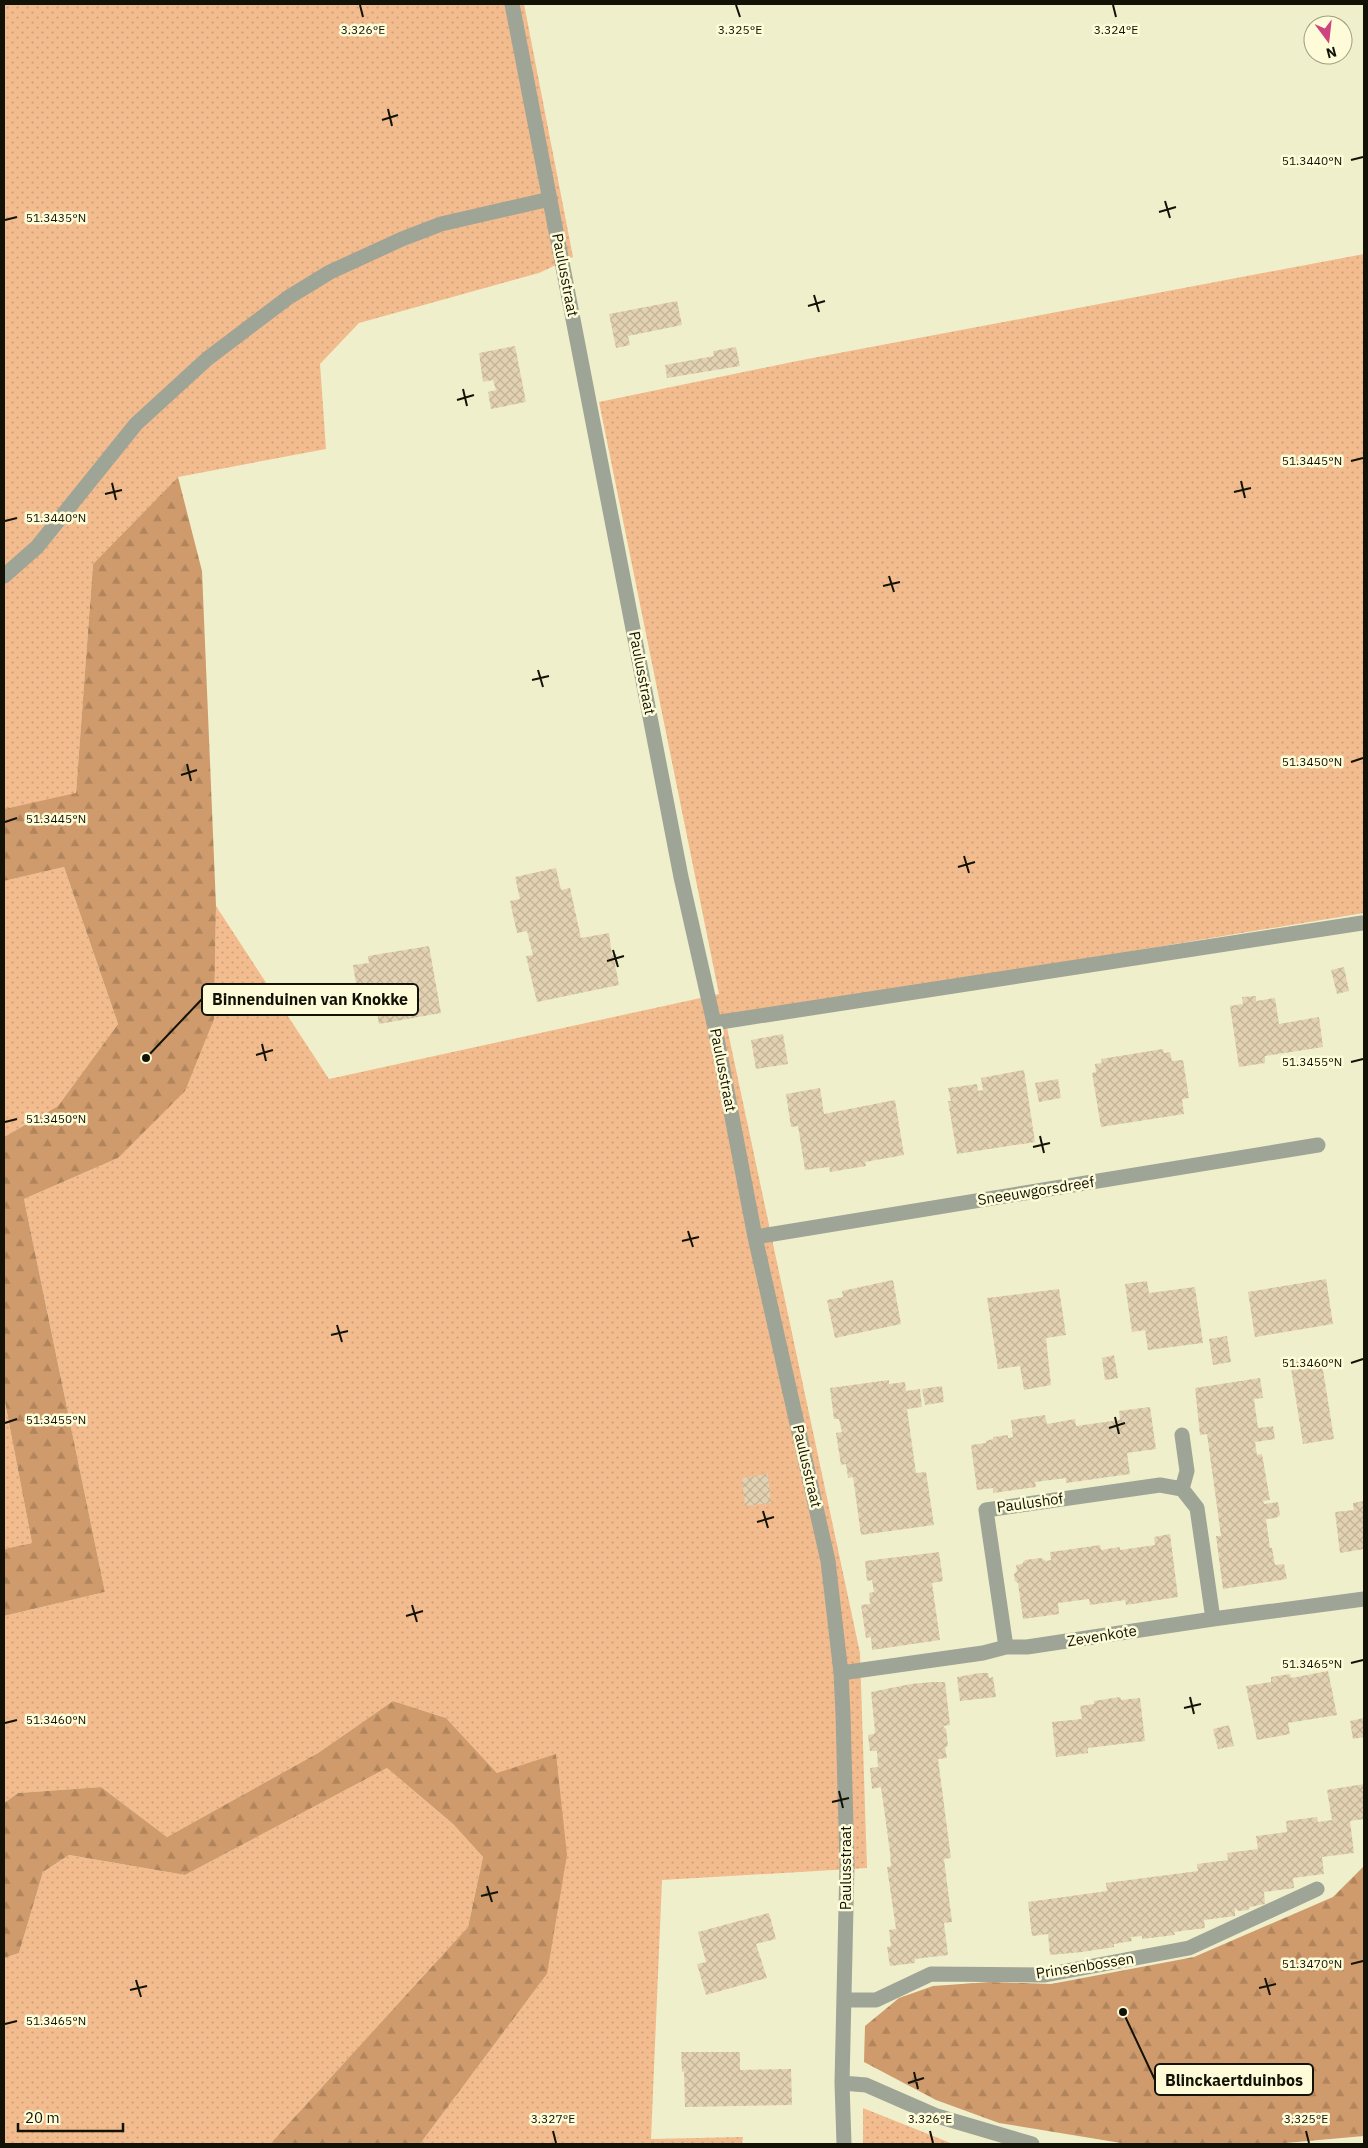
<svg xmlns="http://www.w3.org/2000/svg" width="1368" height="2148" viewBox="0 0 1368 2148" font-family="'IBM Plex Sans',sans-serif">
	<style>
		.grass { fill: url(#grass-dots) }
		.forest { fill: url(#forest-firs) }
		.building { fill: url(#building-cross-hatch) }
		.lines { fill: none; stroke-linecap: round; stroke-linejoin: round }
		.lane { stroke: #9ea496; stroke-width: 15 }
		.street { stroke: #9ea496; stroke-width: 15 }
		.ticks { fill: none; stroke: #121206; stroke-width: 2 }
		.labels { text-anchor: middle; stroke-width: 5; stroke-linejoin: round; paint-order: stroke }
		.street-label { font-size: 15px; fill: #121206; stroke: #fefcd8 }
		.ticks-label { font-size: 12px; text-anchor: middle; fill: #121206; stroke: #fefcd8; stroke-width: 5; stroke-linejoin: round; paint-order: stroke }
		.leader { fill: none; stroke: #121206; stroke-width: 2 }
		.callout-dot { fill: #121206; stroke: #fefcd8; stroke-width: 2 }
		.callout { fill: #fefcd8; stroke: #121206; stroke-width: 2 }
		.callout-label { font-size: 16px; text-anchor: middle; font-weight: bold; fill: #121206 }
	</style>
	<defs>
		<pattern id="grass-dots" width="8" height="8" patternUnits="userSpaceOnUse" patternTransform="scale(1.25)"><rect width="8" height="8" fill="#f2bc8e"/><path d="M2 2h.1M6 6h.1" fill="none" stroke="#cea179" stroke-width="1.8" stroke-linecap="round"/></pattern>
		<pattern id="forest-firs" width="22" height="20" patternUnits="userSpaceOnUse" patternTransform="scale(1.25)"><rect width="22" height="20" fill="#cf9b6c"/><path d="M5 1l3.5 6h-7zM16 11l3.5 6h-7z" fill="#b1845c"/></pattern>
		<pattern id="building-cross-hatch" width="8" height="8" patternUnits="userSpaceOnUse" patternTransform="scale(1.25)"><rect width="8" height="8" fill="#e3d2b2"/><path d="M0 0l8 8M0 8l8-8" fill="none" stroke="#c2b398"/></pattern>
	</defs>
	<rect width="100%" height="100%" fill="#f0efcb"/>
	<!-- grass -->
	<path class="grass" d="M 4,4 L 524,4 L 573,257 L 539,273 L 359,323 L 320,364 L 326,449 L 178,477 L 93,564 L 76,794 L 4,809 Z
		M 1364,254 L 1364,913 L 725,1018 L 860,1653 L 867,1868 L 662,1880 L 651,2139 L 743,2137 L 742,2144 L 420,2144 L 547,1974 L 497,1773 L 446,1718 L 393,1701 L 318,1753 L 167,1837 L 101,1787 L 18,1793 L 4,1803 L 4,1616 L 105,1592 L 24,1199 L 118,1158 L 214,1019 L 216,906 L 329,1079 L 719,994 L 599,402 L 802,360 Z
		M 64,867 L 118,1024 L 58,1106 L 4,1137 L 4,881 Z
		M 4,1397 L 32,1543 L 4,1549 Z
		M 387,1768 L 453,1824 L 483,1857 L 468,1927 L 270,2144 L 4,2144 L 4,1958 L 19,1953 L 43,1872 L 69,1855 L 185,1875 Z
		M 863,2108 L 953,2144 L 863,2144 Z"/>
	<!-- forest -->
	<path class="forest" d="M 178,477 L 202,571 L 216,906 L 214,1019 L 185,1091 L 118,1158 L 24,1199 L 105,1592 L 4,1616 L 4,1549 L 32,1543 L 4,1397 L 4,1137 L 58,1106 L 118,1024 L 64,867 L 4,881 L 4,809 L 76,793 L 93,564 Z
		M 393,1701 L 446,1718 L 497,1773 L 556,1754 L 567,1855 L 547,1974 L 420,2144 L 270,2144 L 468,1927 L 483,1857 L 453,1824 L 387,1768 L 185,1875 L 69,1855 L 43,1872 L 19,1953 L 4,1958 L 4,1803 L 18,1793 L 101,1787 L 167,1837 L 318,1753 Z
		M 1364,1866 L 1364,2136 L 1274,2144 L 1127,2144 L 999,2123 L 936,2100 L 864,2062 L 865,2026 L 899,1998 L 933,1986 L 990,1982 L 1051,1984 L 1194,1957 L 1333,1897 Z"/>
	<!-- building -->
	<path class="building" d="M 677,301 L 682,325 L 628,336 L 630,345 L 616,348 L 609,314 Z
		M 515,346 L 526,402 L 491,409 L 488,392 L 496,390 L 493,380 L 483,382 L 479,353 Z
		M 736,347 L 740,366 L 667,378 L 665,365 L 714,356 L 713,351 Z
		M 556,868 L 561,890 L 570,888 L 581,938 L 609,933 L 612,955 L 616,954 L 618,963 L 615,964 L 619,985 L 537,1002 L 526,956 L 533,955 L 527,931 L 517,933 L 510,901 L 520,899 L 515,877 Z
		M 429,946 L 441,1013 L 379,1024 L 377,1013 L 361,1015 L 353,965 L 369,963 L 368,956 Z
		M 1344,967 L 1349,991 L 1337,994 L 1331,970 Z
		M 1256,996 L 1256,1001 L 1275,998 L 1279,1024 L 1319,1017 L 1323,1047 L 1265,1056 L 1265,1063 L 1239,1067 L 1230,1006 L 1243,1004 L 1242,997 Z
		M 783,1034 L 788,1064 L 756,1069 L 751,1040 Z
		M 1163,1049 L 1164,1053 L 1170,1052 L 1172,1061 L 1183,1060 L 1189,1098 L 1182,1099 L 1184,1114 L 1101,1127 L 1092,1073 L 1096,1072 L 1095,1064 L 1102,1063 L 1101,1059 Z
		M 1024,1070 L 1035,1142 L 957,1154 L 948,1101 L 951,1101 L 948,1088 L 977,1084 L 978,1091 L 983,1090 L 981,1078 Z
		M 1058,1079 L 1061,1098 L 1039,1102 L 1035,1083 Z
		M 820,1088 L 824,1114 L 895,1100 L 904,1155 L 865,1162 L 866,1166 L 830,1172 L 829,1167 L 805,1170 L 798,1126 L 791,1127 L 786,1094 Z
		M 1326,1279 L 1333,1324 L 1255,1337 L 1248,1292 Z
		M 893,1280 L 901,1324 L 835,1338 L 827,1300 L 843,1297 L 842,1291 Z
		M 1147,1281 L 1149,1293 L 1195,1287 L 1203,1343 L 1148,1350 L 1145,1330 L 1132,1332 L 1125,1284 Z
		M 1059,1289 L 1066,1335 L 1046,1338 L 1051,1385 L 1024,1390 L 1020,1366 L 998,1369 L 987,1298 Z
		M 1227,1336 L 1231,1362 L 1213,1365 L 1209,1339 Z
		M 1114,1355 L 1118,1378 L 1105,1380 L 1102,1358 Z
		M 1321,1357 L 1334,1439 L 1303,1444 L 1290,1362 Z
		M 1260,1378 L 1263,1398 L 1254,1399 L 1258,1428 L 1273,1426 L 1275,1439 L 1255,1442 L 1257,1455 L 1262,1454 L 1270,1500 L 1263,1501 L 1264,1504 L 1278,1502 L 1280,1515 L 1276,1518 L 1266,1519 L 1270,1548 L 1272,1548 L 1275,1565 L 1284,1564 L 1287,1579 L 1223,1589 L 1216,1536 L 1221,1536 L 1207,1434 L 1200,1435 L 1195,1388 Z
		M 889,1380 L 889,1384 L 905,1382 L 906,1391 L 920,1389 L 922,1407 L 907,1409 L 916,1473 L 926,1472 L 934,1525 L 861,1535 L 853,1477 L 848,1478 L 846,1464 L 841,1465 L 836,1433 L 842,1432 L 839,1419 L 834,1419 L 830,1388 Z
		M 942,1386 L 944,1402 L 925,1405 L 922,1389 Z
		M 1150,1407 L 1156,1449 L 1127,1453 L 1130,1474 L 1066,1483 L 1066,1478 L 1035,1482 L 1036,1487 L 993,1493 L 993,1488 L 977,1490 L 971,1445 L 986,1443 L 986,1441 L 993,1439 L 993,1437 L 1008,1435 L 1008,1438 L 1013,1437 L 1011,1420 L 1045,1415 L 1047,1424 L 1075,1419 L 1076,1426 L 1120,1420 L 1119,1411 Z
		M 768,1474 L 771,1503 L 745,1506 L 742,1478 Z
		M 1364,1501 L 1364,1549 L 1340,1553 L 1335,1512 L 1354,1510 L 1353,1503 Z
		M 1170,1534 L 1178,1597 L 1126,1605 L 1125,1600 L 1090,1605 L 1089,1599 L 1058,1603 L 1059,1614 L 1023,1619 L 1018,1583 L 1015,1581 L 1014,1574 L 1017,1571 L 1016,1565 L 1022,1564 L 1025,1560 L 1041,1558 L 1046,1561 L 1051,1560 L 1050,1552 L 1066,1550 L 1100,1545 L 1101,1550 L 1120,1547 L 1120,1550 L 1155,1545 L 1154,1537 Z
		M 939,1552 L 943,1581 L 932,1583 L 940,1640 L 872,1650 L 871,1637 L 866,1638 L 861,1605 L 870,1604 L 869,1593 L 874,1592 L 872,1580 L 867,1581 L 865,1561 Z
		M 1328,1671 L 1337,1715 L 1288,1723 L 1290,1734 L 1257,1740 L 1246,1686 L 1271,1682 L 1271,1677 L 1290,1674 L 1291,1678 Z
		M 980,1673 L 988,1673 L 989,1678 L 993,1677 L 996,1697 L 960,1701 L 957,1677 Z
		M 932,1682 L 945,1682 L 950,1725 L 943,1726 L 946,1729 L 948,1745 L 945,1748 L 947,1758 L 938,1759 L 951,1858 L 944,1859 L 952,1922 L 944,1923 L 948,1955 L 915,1959 L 915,1963 L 890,1966 L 887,1947 L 891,1946 L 889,1930 L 896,1929 L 887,1867 L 891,1866 L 890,1852 L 881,1787 L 872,1789 L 870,1768 L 878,1767 L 877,1751 L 870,1751 L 868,1735 L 874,1734 L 875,1731 L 871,1692 L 911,1684 Z
		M 1120,1697 L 1121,1700 L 1140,1698 L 1145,1741 L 1088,1748 L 1088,1753 L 1056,1757 L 1052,1722 L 1082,1719 L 1080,1706 L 1094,1704 L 1094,1701 Z
		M 1364,1718 L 1364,1737 L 1353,1739 L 1350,1721 Z
		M 1229,1725 L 1234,1746 L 1218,1749 L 1213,1729 Z
		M 1364,1784 L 1364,1819 L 1350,1821 L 1354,1853 L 1322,1857 L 1324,1874 L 1293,1878 L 1294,1888 L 1264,1892 L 1265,1904 L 1250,1907 L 1248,1910 L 1238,1911 L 1235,1908 L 1235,1916 L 1204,1920 L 1205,1928 L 1174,1932 L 1175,1935 L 1142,1939 L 1142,1936 L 1131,1937 L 1132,1941 L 1114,1944 L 1114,1947 L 1082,1952 L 1050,1955 L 1048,1934 L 1032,1936 L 1028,1902 L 1107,1891 L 1106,1883 L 1198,1871 L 1197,1864 L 1228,1860 L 1227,1853 L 1258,1849 L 1256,1836 L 1287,1832 L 1286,1821 L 1317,1817 L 1318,1822 L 1332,1820 L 1327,1790 Z
		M 769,1913 L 776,1939 L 756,1944 L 767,1978 L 706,1995 L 697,1964 L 706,1962 L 698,1932 Z
		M 681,2052 L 740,2052 L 740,2070 L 791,2069 L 792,2105 L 685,2107 L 684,2071 L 682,2072 Z"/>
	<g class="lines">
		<!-- lane -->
		<path class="lane" d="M 4,576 L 37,547 L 136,424 L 207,359 L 289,297 L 330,272 L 402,239 L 441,224 L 550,199
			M 714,1023 L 1362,923"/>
		<!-- street -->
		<path class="street" d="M 512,4 L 681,877 L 714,1023 L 755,1237 L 828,1561 L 841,1673 L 843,1714 L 847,1864 L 842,2083 L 844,2144
			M 755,1237 L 1318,1145
			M 1182,1489 L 1187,1471 L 1182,1435
			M 1006,1647 L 986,1510 L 1160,1485 L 1182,1489 L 1197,1508 L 1213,1619
			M 841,1673 L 983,1653 L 1006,1647 L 1027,1647 L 1213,1619 L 1364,1599
			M 844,2000 L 876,2000 L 931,1974 L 1045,1975 L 1189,1948 L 1317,1889
			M 842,2083 L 866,2085 L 937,2116 L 1032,2144"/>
	</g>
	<!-- ticks -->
	<path class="ticks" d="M 360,5 L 363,17M 736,5 L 740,17M 1113,5 L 1116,17M 388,109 L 392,126M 382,120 L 398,115M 1351,160 L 1363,157M 1165,201 L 1170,218M 1159,212 L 1176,207M 5,220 L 17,217M 814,295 L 819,312M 808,306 L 825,301M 463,389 L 467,406M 457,400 L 474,395M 1351,461 L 1363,458M 1241,481 L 1245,498M 112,483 L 116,500M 1234,492 L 1251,488M 105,494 L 122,490M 5,521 L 17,518M 889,576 L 894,592M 883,586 L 900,582M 538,670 L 543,687M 532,680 L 549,676M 1351,762 L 1363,758M 187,764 L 191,781M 181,775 L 197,770M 5,822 L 17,818M 964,856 L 969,873M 958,867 L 975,862M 613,950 L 618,967M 607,961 L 624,956M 262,1044 L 266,1061M 256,1055 L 273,1050M 1351,1062 L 1363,1059M 5,1122 L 17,1119M 1040,1136 L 1044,1153M 1033,1147 L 1050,1143M 688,1231 L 693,1247M 682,1241 L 699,1237M 337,1325 L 342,1342M 331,1335 L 348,1331M 1351,1363 L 1363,1359M 1115,1417 L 1119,1434M 5,1423 L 17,1419M 1109,1428 L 1125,1423M 763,1511 L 768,1528M 757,1522 L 774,1517M 412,1605 L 417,1622M 406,1616 L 423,1611M 1351,1663 L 1363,1660M 1190,1697 L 1194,1714M 1184,1708 L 1201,1704M 5,1723 L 17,1720M 839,1791 L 843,1808M 832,1802 L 849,1798M 487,1886 L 492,1902M 481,1896 L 498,1892M 1351,1964 L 1363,1961M 1265,1978 L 1270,1995M 136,1980 L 141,1997M 1259,1988 L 1276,1984M 130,1990 L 147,1986M 5,2024 L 17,2021M 914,2072 L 918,2089M 908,2083 L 924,2078M 553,2131 L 556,2143M 930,2131 L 933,2143M 1306,2131 L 1309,2143"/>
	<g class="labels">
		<!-- street labels -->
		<g class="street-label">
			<text transform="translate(565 275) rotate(79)" y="5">Paulusstraat</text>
			<text transform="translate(642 673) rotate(79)" y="5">Paulusstraat</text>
			<text transform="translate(723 1070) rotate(79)" y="5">Paulusstraat</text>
			<text transform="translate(1036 1191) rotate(-9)" y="5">Sneeuwgorsdreef</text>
			<text transform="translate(807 1466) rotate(77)" y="5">Paulusstraat</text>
			<text transform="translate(1030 1503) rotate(-8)" y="5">Paulushof</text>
			<text transform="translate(1102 1636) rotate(-9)" y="5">Zevenkote</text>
			<text transform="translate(846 1868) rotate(-90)" y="5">Paulusstraat</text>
			<text transform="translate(1085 1966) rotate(-9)" y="5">Prinsenbossen</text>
		</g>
	</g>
	<g class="ticks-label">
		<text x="363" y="34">3.326°E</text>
		<text x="740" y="34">3.325°E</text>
		<text x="1116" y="34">3.324°E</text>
		<text x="1312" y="165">51.3440°N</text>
		<text x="56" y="222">51.3435°N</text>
		<text x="1312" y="465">51.3445°N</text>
		<text x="56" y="522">51.3440°N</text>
		<text x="1312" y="766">51.3450°N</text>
		<text x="56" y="823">51.3445°N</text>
		<text x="1312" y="1066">51.3455°N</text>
		<text x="56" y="1123">51.3450°N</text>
		<text x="1312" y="1367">51.3460°N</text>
		<text x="56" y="1424">51.3455°N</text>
		<text x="1312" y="1668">51.3465°N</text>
		<text x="56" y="1724">51.3460°N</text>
		<text x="1312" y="1968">51.3470°N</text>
		<text x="56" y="2025">51.3465°N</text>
		<text x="553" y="2123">3.327°E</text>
		<text x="930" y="2123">3.326°E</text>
		<text x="1306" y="2123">3.325°E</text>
	</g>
	<!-- callouts -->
	<path class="leader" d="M146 1058L202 999M1123 2012L1155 2080"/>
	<g class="callout-dot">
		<circle cx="146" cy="1058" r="5"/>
		<circle cx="1123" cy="2012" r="5"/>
	</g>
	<g class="callout">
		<rect x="202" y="984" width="216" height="31" rx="5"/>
		<rect x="1155" y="2064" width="158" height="31" rx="5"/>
	</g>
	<g class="callout-label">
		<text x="310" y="1005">Binnenduinen van Knokke</text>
		<text x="1234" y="2086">Blinckaertduinbos</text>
	</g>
	<!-- border -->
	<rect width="1368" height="2148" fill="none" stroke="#121206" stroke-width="10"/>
	<!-- north arrow -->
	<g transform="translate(1328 40) rotate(165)"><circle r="24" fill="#fefcd8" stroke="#a09e84"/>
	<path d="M0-4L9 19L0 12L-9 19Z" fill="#cd447e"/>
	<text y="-8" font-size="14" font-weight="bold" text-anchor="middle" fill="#121206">N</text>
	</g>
	<!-- scale -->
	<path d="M18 2123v8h105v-8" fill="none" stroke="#121206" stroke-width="2.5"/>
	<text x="25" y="2123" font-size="15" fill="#121206" stroke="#fefcd8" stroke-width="4" paint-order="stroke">20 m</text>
</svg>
